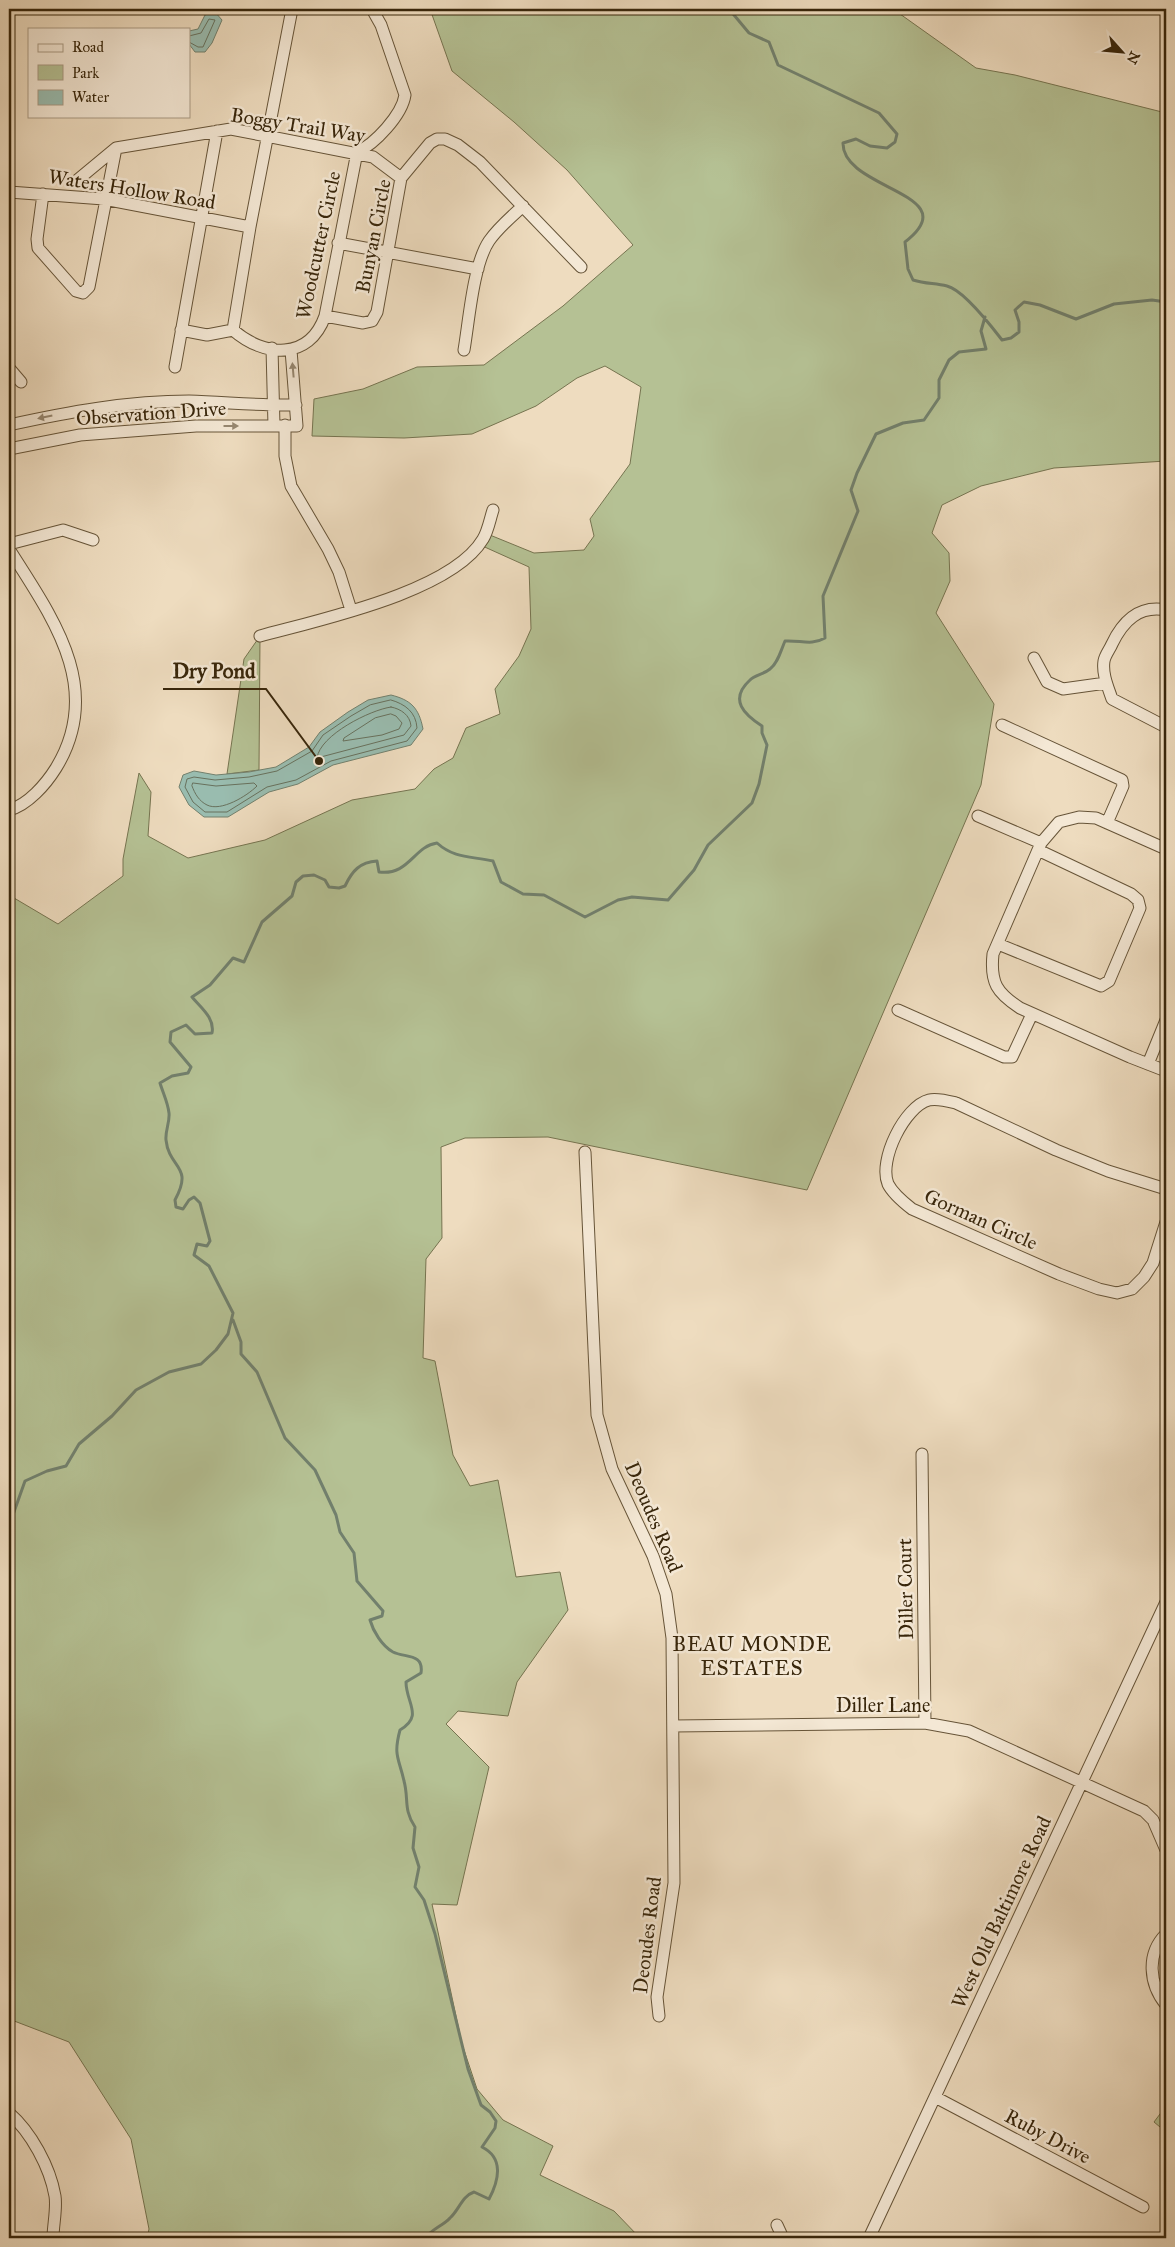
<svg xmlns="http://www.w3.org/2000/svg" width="1175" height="2247" viewBox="0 0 1175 2247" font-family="'IM FELL Great Primer',serif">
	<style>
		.green { fill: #b5c194; stroke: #767450 }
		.water { fill: #99bcaf; stroke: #72806d }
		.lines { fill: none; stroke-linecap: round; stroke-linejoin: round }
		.shore { stroke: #68715d; stroke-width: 1 }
		.stream { stroke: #72806d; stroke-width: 3 }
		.minor-casing { stroke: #665438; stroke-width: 13 }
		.minor { stroke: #f4e8d5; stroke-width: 11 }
		.oneway { fill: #968770 }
		.labels { text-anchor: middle; stroke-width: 5; stroke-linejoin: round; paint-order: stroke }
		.street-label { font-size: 20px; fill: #38260b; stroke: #f4e8d5 }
		.neighbourhood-label { font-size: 21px; letter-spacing: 1px; fill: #38260b; stroke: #f4e8d5 }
		.leader { fill: none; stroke: #38260b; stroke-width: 2 }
		.callout-dot { fill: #38260b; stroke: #f4e8d5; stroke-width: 2 }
		.callout-label { font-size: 21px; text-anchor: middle; font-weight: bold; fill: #38260b; stroke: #f4e8d5; stroke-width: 5; stroke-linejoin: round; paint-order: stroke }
	</style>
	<rect width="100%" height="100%" fill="#eedcbf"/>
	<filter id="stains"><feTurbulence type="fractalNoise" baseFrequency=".004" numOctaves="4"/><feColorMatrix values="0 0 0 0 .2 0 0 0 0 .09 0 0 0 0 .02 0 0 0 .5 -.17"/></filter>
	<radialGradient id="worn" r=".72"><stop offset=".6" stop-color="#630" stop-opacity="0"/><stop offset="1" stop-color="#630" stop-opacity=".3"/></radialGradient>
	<!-- green -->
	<path class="green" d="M 430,9 L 893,9 L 976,68 L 1015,75 L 1166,113 L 1166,461 L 1054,468 L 981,486 L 942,505 L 932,533 L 949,553 L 950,581 L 936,613 L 994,704 L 981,785 L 807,1190 L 548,1137 L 465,1138 L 441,1147 L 442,1238 L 426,1259 L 423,1358 L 435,1361 L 453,1455 L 470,1486 L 498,1480 L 516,1577 L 560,1572 L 568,1610 L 517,1682 L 508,1716 L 458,1711 L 446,1724 L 489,1767 L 457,1905 L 432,1904 L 462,2044 L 477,2089 L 503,2120 L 553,2146 L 540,2175 L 614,2211 L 640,2238 L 147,2238 L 149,2229 L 131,2139 L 69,2042 L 9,2019 L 9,895 L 58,924 L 123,876 L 123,859 L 139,773 L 151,792 L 148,836 L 188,858 L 265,840 L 352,800 L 415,789 L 434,769 L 453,758 L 466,728 L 500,714 L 495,689 L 519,656 L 531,629 L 529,567 L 478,544 L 485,533 L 534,553 L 584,550 L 594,536 L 590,519 L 630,464 L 641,387 L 605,366 L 577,378 L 536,406 L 472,434 L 404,438 L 312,436 L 314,399 L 363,389 L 417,367 L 484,365 L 563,306 L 633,245 L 567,170 L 514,122 L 452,71 Z
		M 260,636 L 259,770 L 227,774 L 244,659 Z
		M 1166,2106 L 1166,2132 L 1154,2122 Z"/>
	<!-- water -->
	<path class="water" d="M 215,12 L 222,20 L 212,43 L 205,52 L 195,52 L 189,44 L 189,31 L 198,29 L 205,15 Z
		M 391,695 C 411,700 419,708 423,729 L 411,745 L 333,765 L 298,784 L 269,792 L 228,817 L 204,817 L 189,805 L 179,787 L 183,775 L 194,771 L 216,775 L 249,772 L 276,767 L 309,747 L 320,732 L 348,712 L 368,700 Z"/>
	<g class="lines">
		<!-- shore -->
		<path class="shore" d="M 189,36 L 201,33 L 209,19 L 215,20 L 203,47 L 198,47 L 189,42
			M 391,700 C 405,704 416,712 417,728 L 407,741 L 331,761 L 296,780 L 267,787 L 227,812 L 205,812 L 193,802 L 185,787 L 187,779 L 194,777 L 215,780 L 249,777 L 277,771 L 312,751 L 323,735 L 351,716 L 370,705 Z
			M 391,707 C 401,709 410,715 411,726 L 404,735 L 317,758 C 320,735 370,710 391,707 Z
			M 391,714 L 396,716 L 402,723 L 399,729 L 382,735 L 343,741 L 344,738 L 375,718 Z
			M 193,783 L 216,786 L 254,783 L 257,786 C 247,796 221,812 207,805 C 199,801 195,794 192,786 Z"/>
		<!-- stream -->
		<path class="stream" d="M 729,9 L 749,33 L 769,42 L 778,65 L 879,113 L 897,134 L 895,142 L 887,148 L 870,146 L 856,139 L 843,143 C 842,190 969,193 905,242 L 908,269 L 913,280 C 926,284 935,283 947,286 C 964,290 992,327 1002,340 L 1011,338 L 1019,332 L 1019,322 L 1015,310 L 1024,302 L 1040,305 L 1076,319 L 1114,304 L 1152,300 L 1166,302
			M 233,1320 L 241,1342 L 241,1354 L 257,1372 L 285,1438 L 315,1470 L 336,1515 L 340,1532 L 354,1553 L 357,1581 L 383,1611 L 382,1616 L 370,1620 C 373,1631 382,1646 393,1652 C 405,1658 424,1653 421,1673 L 406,1682 C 406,1703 424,1716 400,1730 C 393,1756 399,1758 404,1781 C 409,1799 403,1809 415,1827 L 413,1848 L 419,1867 L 415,1887 L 424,1900 L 435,1934 L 468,2069 L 481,2105 L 490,2112 L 496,2121 L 495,2128 L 482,2147 C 504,2158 499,2180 489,2199 L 474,2192 C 462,2196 459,2210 450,2218 C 443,2226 431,2229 426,2238
			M 9,1526 L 25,1481 L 47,1471 L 66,1466 L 79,1444 L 112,1416 L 136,1390 L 169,1372 L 201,1364 L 216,1350 L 228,1334 L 233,1313 L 209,1266 L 194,1255 L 197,1244 L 207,1246 L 210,1241 L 200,1203 L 194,1197 L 189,1200 L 183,1209 L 176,1207 L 175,1200 C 194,1165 169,1169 166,1140 C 165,1131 170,1122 169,1113 C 168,1103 163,1093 160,1083 L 172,1076 L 188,1073 L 191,1067 L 170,1042 L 171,1032 L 186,1025 L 195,1034 L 212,1033 C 215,1018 201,1008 192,997 L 210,985 L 233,958 L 244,962 L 262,922 L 292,896 L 296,882 L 303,876 L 314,875 L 325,880 L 329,887 L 339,888 L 345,886 C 352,871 360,862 377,861 L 379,872 C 409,876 414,846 437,843 C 455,859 471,856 493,861 L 501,882 L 523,894 L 544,895 L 585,917 L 618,900 L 632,897 L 668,900 L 694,870 L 708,845 L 752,803 L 759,784 L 767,745 L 762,733 L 762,726 C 745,715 728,700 750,680 C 755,675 764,674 770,669 C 778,663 781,650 785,641 C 801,640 811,646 825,638 L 823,596 L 858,511 L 851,490 L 857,473 L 876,434 L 903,423 L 924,420 L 939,398 L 939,380 L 949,360 L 959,352 L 986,349 L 981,331 L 985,317"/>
		<defs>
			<path id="minor" d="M 292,9 L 250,227 L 233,330 C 264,357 309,361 325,316 L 357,152 C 375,144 402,115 405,95 L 381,25 L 372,9
				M 75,182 L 116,148 L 231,129 L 373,157 L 401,178
				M 9,192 L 104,199 L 250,227
				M 43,194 L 37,239 L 38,248 L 76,291 L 83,293 L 89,287 L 116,148
				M 338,243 L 478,269
				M 325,316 L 363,323 L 372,321 L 377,312 L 401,178 L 430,143 L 437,139 L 445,139 L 458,145 L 480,162 L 581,267
				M 181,330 L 207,335 L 233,330
				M 272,348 L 274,426
				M 464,350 C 469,321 473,265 489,241 C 498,228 511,217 523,206
				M 175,367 L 217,131
				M 9,368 L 21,382
				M 9,425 C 68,412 128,401 189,401 C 225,402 260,406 296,405
				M 285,425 L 285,456 L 291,486 L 328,549 L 339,572 L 351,610
				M 9,449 L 80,435 L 196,426 L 297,426 L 291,350
				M 9,544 L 63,530 L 93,540
				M 9,549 C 52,617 105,688 56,768 C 46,784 28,805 9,810
				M 1166,610 C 1139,605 1123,621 1112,644 C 1110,649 1105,655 1104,661 C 1102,674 1108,687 1112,699 L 1166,727
				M 260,636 C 318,620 452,592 483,539 C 488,531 490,519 493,510
				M 1034,658 L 1047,682 L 1063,689 L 1106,683
				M 1002,725 L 1122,780 L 1123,786 L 1107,823
				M 978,816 L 1041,843
				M 1166,849 L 1096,818 L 1079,817 L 1059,822 L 1041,843 L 993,954 C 990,983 997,993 1020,1008 L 1130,1057 L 1166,1071
				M 998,944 L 1101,986 L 1109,981 L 1140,908 L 1138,900 L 1131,894 L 1038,850
				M 898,1010 L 1004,1057 L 1012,1057 L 1032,1014
				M 1148,1064 L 1166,1020
				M 585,1152 L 597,1415 L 612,1469 L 653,1556 L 666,1594 L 672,1638 L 674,1883 L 657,1997 L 659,2016
				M 1166,1189 L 1108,1171 L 1056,1150 L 956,1103 C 948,1101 937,1098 929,1100 C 905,1106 878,1160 888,1184 C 893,1194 903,1202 912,1209 L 1059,1274 L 1099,1289 L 1117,1293 L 1132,1289 L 1144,1277 L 1153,1263 L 1166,1222
				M 922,1454 L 925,1723
				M 673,1726 L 925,1723 L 969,1731 L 1144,1811 L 1153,1820 L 1166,1850
				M 1166,1934 C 1146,1954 1149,1984 1166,2005
				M 935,2097 L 1143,2207
				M 9,2113 C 31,2132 50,2167 55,2196 C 57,2209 53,2225 53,2238
				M 777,2225 L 783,2238
				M 869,2238 L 1166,1602"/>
		</defs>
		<!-- minor casing -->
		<use href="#minor" class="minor-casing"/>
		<!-- minor -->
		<use href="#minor" class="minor"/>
	</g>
	<!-- one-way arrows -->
	<defs><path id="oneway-solid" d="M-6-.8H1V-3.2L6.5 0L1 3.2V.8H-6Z" transform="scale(1.25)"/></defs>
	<g class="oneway">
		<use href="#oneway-solid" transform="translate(293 370) rotate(-95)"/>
		<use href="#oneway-solid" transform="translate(45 417) rotate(168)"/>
		<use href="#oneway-solid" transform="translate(231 426)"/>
	</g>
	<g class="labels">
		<!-- street labels -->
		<g class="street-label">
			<text transform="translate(298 125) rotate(9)" y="7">Boggy Trail Way</text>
			<text transform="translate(132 189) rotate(9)" y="7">Waters Hollow Road</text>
			<text transform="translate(373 236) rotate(-79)" y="7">Bunyan Circle</text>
			<text transform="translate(318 245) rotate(-78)" y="7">Woodcutter Circle</text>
			<text transform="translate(151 413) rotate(-4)" y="7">Observation Drive</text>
			<text transform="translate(981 1219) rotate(24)" y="7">Gorman Circle</text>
			<text transform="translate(654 1517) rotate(67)" y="7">Deoudes Road</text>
			<text transform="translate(905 1589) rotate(-91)" y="7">Diller Court</text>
			<text x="883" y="1712">Diller Lane</text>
			<text transform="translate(1001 1912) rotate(-65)" y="7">West Old Baltimore Road</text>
			<text transform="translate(647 1935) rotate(-83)" y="7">Deoudes Road</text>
			<text transform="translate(1048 2136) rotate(28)" y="7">Ruby Drive</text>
		</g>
		<!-- neighbourhood labels -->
		<g class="neighbourhood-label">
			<text x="752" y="1651">BEAU MONDE<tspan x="752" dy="24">ESTATES</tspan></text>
		</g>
	</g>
	<!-- callouts -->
	<path class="leader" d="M319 761L266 689H163"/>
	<circle class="callout-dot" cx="319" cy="761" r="5"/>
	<g class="callout-label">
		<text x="214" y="678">Dry Pond</text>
	</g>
	<!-- margin -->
	<rect width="1175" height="2247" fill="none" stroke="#eedcbf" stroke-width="30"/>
	<rect x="10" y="10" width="1155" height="2227" fill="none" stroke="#38260b" stroke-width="2.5"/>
	<rect x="15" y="15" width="1145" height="2217" fill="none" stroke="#38260b"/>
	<!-- legend -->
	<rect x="28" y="28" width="162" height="90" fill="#f4e8d5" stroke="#a99a84"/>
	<rect x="38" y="44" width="25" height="8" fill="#f4e8d5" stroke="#a99a84"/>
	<text x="72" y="52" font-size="15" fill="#38260b">Road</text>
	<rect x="38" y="65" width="25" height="15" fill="#b5c194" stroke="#a99a84"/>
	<text x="72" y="78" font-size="15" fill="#38260b">Park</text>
	<rect x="38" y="90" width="25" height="15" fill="#99bcaf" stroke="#a99a84"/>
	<text x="72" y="102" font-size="15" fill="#38260b">Water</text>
	<!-- north arrow -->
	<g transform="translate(1122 52) rotate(117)" stroke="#f4e8d5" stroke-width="4" paint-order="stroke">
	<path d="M0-4L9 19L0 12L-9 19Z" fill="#38260b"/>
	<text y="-8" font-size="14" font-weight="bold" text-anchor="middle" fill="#38260b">N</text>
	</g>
	<rect width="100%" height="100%" filter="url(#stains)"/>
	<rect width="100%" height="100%" fill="url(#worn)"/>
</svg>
